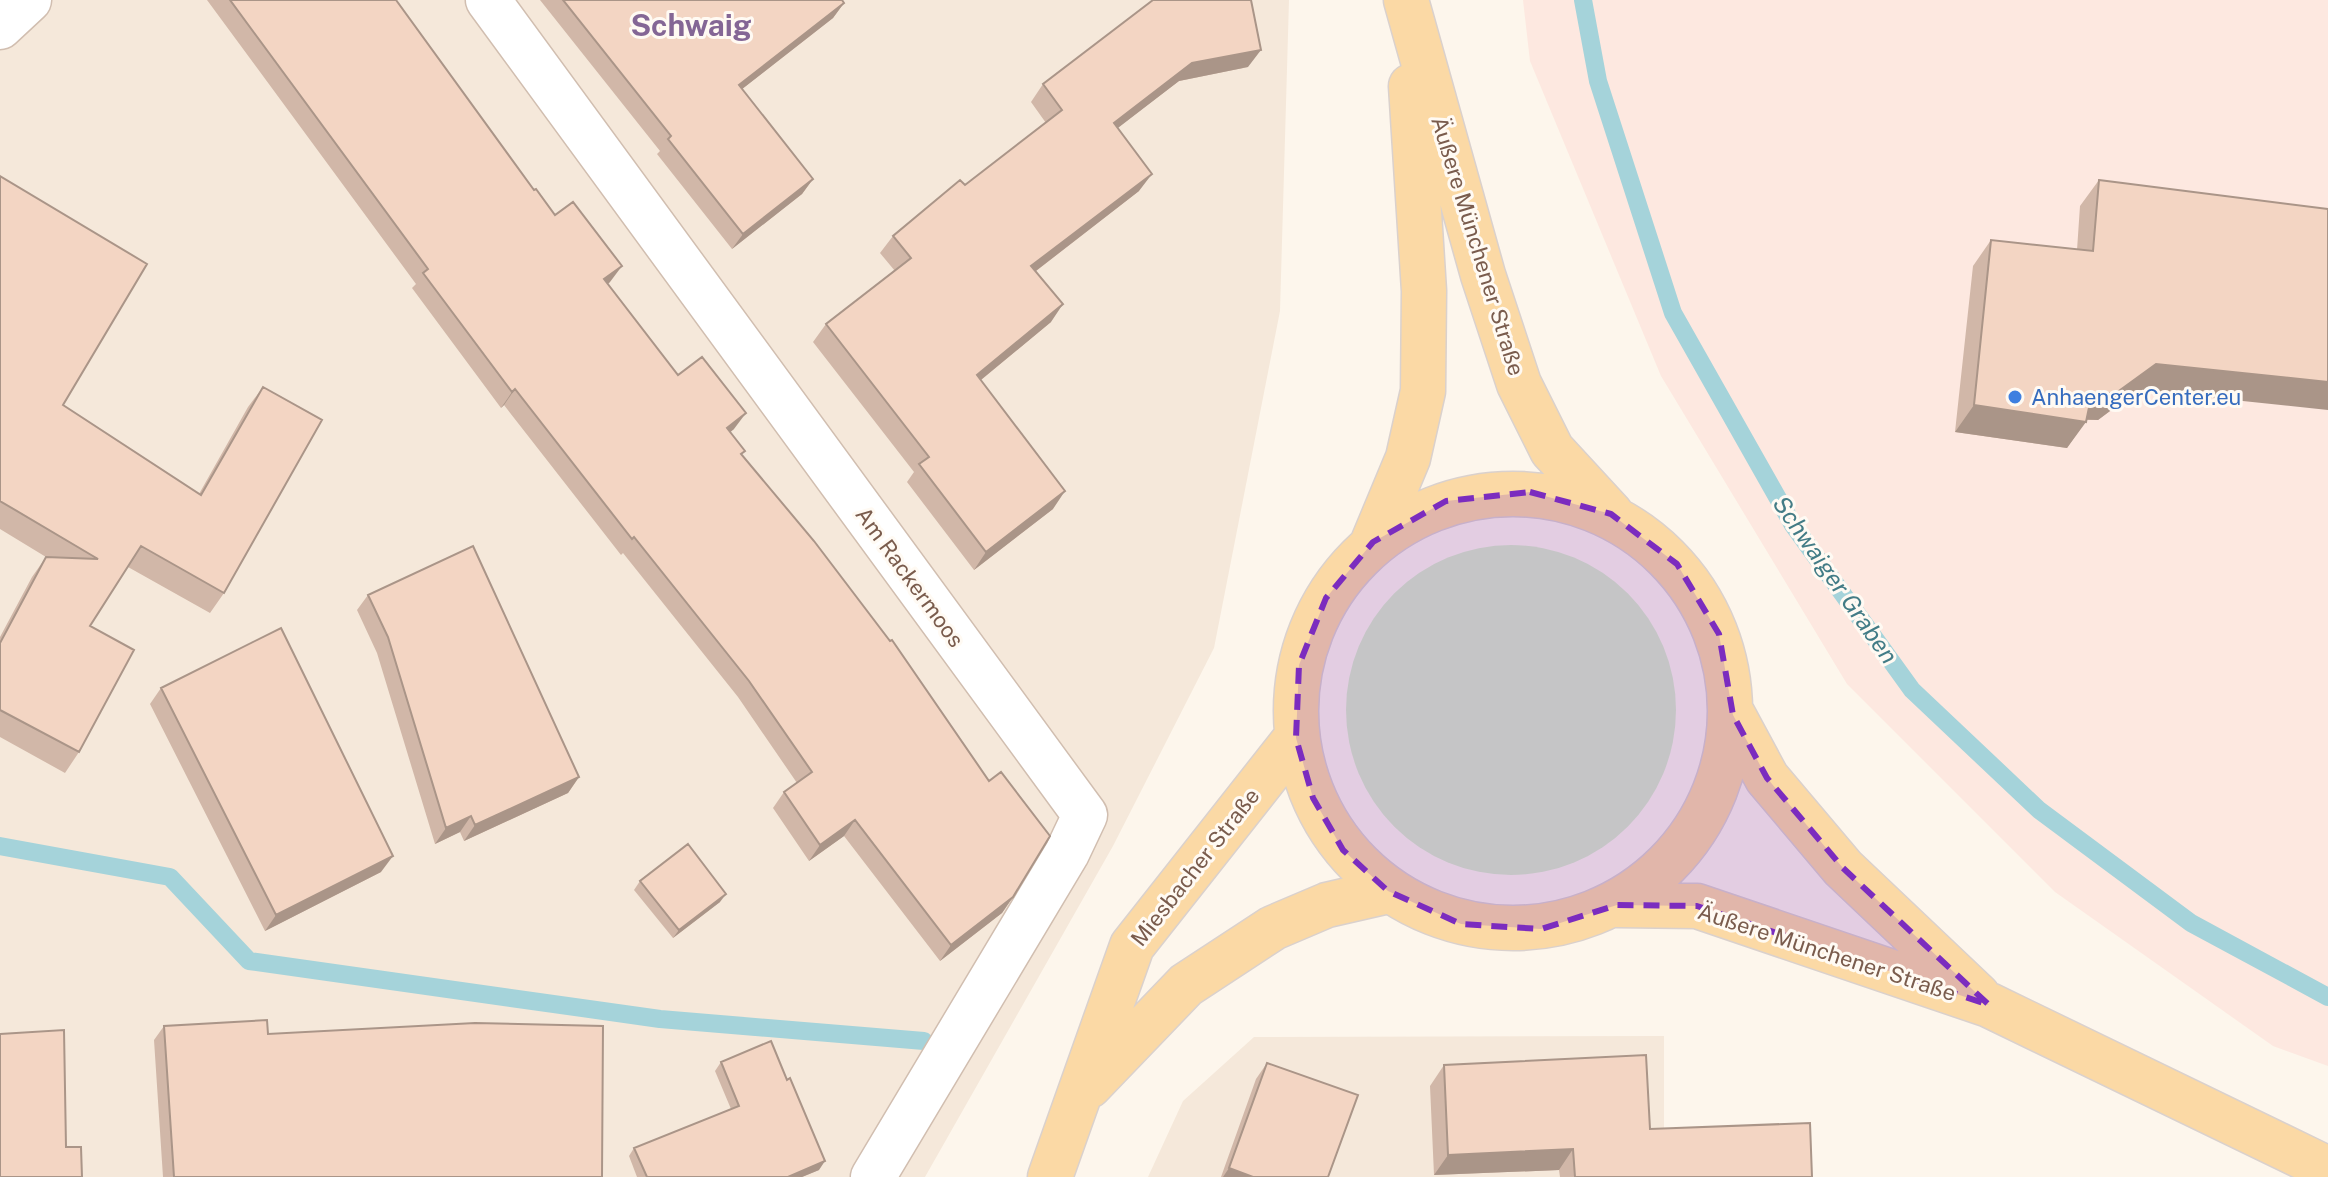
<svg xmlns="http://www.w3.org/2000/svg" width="2328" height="1177" viewBox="0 0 2328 1177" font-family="'Public Sans',sans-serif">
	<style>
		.residential { fill: #f5e8da }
		.commercial { fill: #fde8e0 }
		.green { fill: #d8ecc9 }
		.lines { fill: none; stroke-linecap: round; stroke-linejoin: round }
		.stream { stroke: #a5d3da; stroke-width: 18 }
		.minor-casing { stroke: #d1beb0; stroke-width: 47 }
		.major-casing { stroke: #dad1cd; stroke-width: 47 }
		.minor { stroke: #fff; stroke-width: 44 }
		.major { stroke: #fbd9a5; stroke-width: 44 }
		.wall { fill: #d1b7a8 }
		.shaded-wall { fill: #aa9588 }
		.building { fill: #f3d5c3; stroke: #aa9588; stroke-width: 2 }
		.marked { fill: #7b2cbf; fill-opacity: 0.2; stroke: #7b2cbf; stroke-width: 6; stroke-dasharray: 16 10; stroke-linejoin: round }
		.shop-dot { fill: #3f7fe0; stroke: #fffaf3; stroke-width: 3 }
		.labels { text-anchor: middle; stroke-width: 6; stroke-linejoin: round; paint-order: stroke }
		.street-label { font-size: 22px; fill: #7a5c4d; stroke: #fffaf3 }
		.shop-label { font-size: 22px; fill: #366cbe; stroke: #fffaf3; text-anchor: start }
		.water-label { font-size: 24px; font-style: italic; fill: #437c86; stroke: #fffaf3 }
		.district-label { font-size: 30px; font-weight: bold; fill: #846695; stroke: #fffaf3 }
	</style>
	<rect width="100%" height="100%" fill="#fdf6ec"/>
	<!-- residential -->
	<path class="residential" d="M 0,0 L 1289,0 L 1280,311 L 1214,648 L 1113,846 L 925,1177 L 0,1177 Z
		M 1664,1036 L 1664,1177 L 1148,1177 L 1183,1101 L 1254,1037 Z"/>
	<!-- commercial -->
	<path class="commercial" d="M 1523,0 L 2328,0 L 2328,1066 L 2273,1046 L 2055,892 L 1847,684 L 1661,376 L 1530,61 Z"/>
	<!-- green -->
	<path class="green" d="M1346 710a165 165 0 1 1 330 0a165 165 0 1 1-330 0Z"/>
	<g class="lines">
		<!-- stream -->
		<path class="stream" d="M 1583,0 L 1598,81 L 1673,313 L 1793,525 L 1912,690 L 2039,810 L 2191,923 L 2328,997
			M 0,846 L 170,877 L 249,961 L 660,1019 L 924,1041"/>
		<defs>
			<path id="minor" d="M 488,0 L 1085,815 L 1067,853 L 873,1177
				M 0,27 L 29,0"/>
			<path id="major" d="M 1406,0 L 1483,275 L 1519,384 L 1552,450 L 1611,514
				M1296 711a217 217 0 1 1 434 0a217 217 0 1 1-434 0Z
				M 1373,542 L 1408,458 L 1423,391 L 1424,291 L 1411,86
				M 1733,715 L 1767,778 L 1843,868 L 1978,996
				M 1617,905 L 1697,906 L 1989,1005 L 2328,1169
				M 1089,1086 L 1186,985 L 1273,928 L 1327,905 L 1388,891
				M 1050,1177 L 1132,946 L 1296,738"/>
		</defs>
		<!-- minor casing -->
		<use href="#minor" class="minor-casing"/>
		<!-- major casing -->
		<use href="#major" class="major-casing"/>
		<!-- minor -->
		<use href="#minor" class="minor"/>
		<!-- major -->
		<use href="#major" class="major"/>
	</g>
	<!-- wall -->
	<path class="wall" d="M 207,0 L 396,0 L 534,190 L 610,282 L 608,284 L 678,375 L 734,429 L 730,432 L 742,455 L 1013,897 L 1002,913 L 940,961 L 844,836 L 809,861 L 773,808 L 784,792 L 797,783 L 738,697 L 623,553 L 621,555 L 504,405 L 501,408 L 412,288 L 416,284 Z
		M 540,0 L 842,0 L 844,3 L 833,18 L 742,89 L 813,179 L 802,194 L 732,249 L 657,154 L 660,151 Z
		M 1248,67 L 1179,81 L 1117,128 L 1139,191 L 1036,271 L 1051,322 L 981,380 L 1053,509 L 974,570 L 907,482 L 914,472 L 813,342 L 826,324 L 895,271 L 880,253 L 893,236 L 965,185 L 1046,123 L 1031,102 L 1043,84 Z
		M 0,176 L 63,405 L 199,494 L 248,407 L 263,387 L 224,593 L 210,613 L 128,567 L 90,626 L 79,752 L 65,773 L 0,737 L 0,637 L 32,577 L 46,557 L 0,529 Z
		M 2099,180 L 2138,390 L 2098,420 L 2086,420 L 2067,448 L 1955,432 L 1973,266 L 1991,240 L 2077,250 L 2080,206 Z
		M 368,595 L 579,777 L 568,793 L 464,841 L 460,832 L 435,844 L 377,653 L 357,610 Z
		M 161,688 L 381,872 L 265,931 L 150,704 Z
		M 640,881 L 720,902 L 673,938 L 634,890 Z
		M 164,1026 L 268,1034 L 602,1177 L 163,1177 L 154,1040 Z
		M 721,1062 L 819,1170 L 802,1177 L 637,1177 L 629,1156 L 634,1148 L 731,1109 L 715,1071 Z
		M 1267,1063 L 1328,1177 L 1221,1177 L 1256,1079 Z
		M 1444,1065 L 1650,1129 L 1812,1177 L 1560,1177 L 1559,1170 L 1434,1175 L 1430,1086 Z"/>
	<!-- shaded-wall -->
	<path class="shaded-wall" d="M 844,3 L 833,18 L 728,100 L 739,85 Z
		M 1261,50 L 1248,67 L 1179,81 L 1101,141 L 1114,123 L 1192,63 Z
		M 1152,174 L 1139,191 L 1019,284 L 1031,266 Z
		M 813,179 L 802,194 L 732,249 L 743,234 Z
		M 622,266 L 610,282 L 593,295 L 604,279 Z
		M 1063,304 L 1051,322 L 965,393 L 977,375 Z
		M 2156,364 L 2328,382 L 2328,410 L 2138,390 L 2098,420 L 2073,419 L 2092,393 Z
		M 515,389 L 504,405 L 501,408 L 512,392 Z
		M 1974,405 L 2086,422 L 2067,448 L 1955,432 Z
		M 746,413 L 734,429 L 716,444 L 727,428 Z
		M 1065,491 L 1053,509 L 974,570 L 986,552 Z
		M 579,777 L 568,793 L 464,841 L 475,825 Z
		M 471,816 L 460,832 L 435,844 L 446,828 Z
		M 855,820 L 844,836 L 809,861 L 820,845 Z
		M 393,856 L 381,872 L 265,931 L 276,915 Z
		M 726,894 L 720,902 L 673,938 L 679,930 Z
		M 1013,897 L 1002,913 L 940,961 L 951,945 Z
		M 1573,1149 L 1559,1170 L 1434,1175 L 1448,1155 Z
		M 825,1161 L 819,1170 L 802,1177 L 788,1177 Z
		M 1229,1168 L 1253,1177 L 1223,1177 Z"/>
	<!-- building -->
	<path class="building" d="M 230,0 L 396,0 L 534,190 L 536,189 L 555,215 L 573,202 L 622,266 L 604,279 L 678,375 L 702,357 L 746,413 L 727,428 L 745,451 L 741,454 L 814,541 L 890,641 L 892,640 L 989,781 L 1001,772 L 1050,836 L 1013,897 L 951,945 L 855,820 L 820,845 L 784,792 L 812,772 L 749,681 L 634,537 L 632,539 L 515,389 L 512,392 L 423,273 L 428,269 Z
		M 563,0 L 842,0 L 844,3 L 739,85 L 813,179 L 743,234 L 668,139 L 671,136 Z
		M 1153,0 L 1251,0 L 1261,50 L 1192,63 L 1114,123 L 1152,174 L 1031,266 L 1063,304 L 977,375 L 1065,491 L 986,552 L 919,464 L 929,457 L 826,324 L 911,258 L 893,236 L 960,180 L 965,185 L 1062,110 L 1043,84 Z
		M 0,176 L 147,264 L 63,405 L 201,495 L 263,387 L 322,420 L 224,593 L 141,546 L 90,626 L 134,650 L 79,752 L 0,710 L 0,643 L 46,557 L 98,559 L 0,501 Z
		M 2099,180 L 2328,209 L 2328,382 L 2156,364 L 2116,393 L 2092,393 L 2086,422 L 1974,405 L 1991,240 L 2093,251 Z
		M 473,546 L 579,777 L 475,825 L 471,816 L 446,828 L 388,637 L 368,595 Z
		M 281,628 L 393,856 L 276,915 L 161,688 Z
		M 688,844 L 726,894 L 679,930 L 640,881 Z
		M 267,1020 L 268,1034 L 475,1023 L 603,1026 L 602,1177 L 174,1177 L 164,1026 Z
		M 64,1030 L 66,1147 L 81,1147 L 82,1177 L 0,1177 L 0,1034 Z
		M 771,1041 L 787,1080 L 790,1078 L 825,1161 L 788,1177 L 647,1177 L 634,1148 L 739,1106 L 721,1062 Z
		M 1646,1055 L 1650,1129 L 1810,1123 L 1812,1177 L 1575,1177 L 1573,1149 L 1448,1155 L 1444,1065 Z
		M 1267,1063 L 1358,1095 L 1328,1177 L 1253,1177 L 1229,1168 Z"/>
	<!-- marked area -->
	<path class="marked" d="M 1530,492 L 1611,514 L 1677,564 L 1719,634 L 1733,715 L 1767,778 L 1843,868 L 1989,1005 L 1697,906 L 1617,905 L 1541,929 L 1461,924 L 1388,891 L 1343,850 L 1313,798 L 1296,738 L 1299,665 L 1326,598 L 1373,542 L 1446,501 Z"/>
	<!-- markers -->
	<circle class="shop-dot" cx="2015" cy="397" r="8"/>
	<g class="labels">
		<!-- street labels -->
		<g class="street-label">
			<text transform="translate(1478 246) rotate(73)" y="8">Äußere Münchener Straße</text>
			<text transform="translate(910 577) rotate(54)" y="8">Am Rackermoos</text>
			<text transform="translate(1195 867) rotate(-52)" y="8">Miesbacher Straße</text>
			<text transform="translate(1827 952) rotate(18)" y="8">Äußere Münchener Straße</text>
		</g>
		<!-- shop labels -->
		<g class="shop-label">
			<text x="2031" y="405">AnhaengerCenter.eu</text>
		</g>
		<!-- water labels -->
		<g class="water-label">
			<text transform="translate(1835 580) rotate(55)" y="8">Schwaiger Graben</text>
		</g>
		<!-- district labels -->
		<g class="district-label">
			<text x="691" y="36">Schwaig</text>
		</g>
	</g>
</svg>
